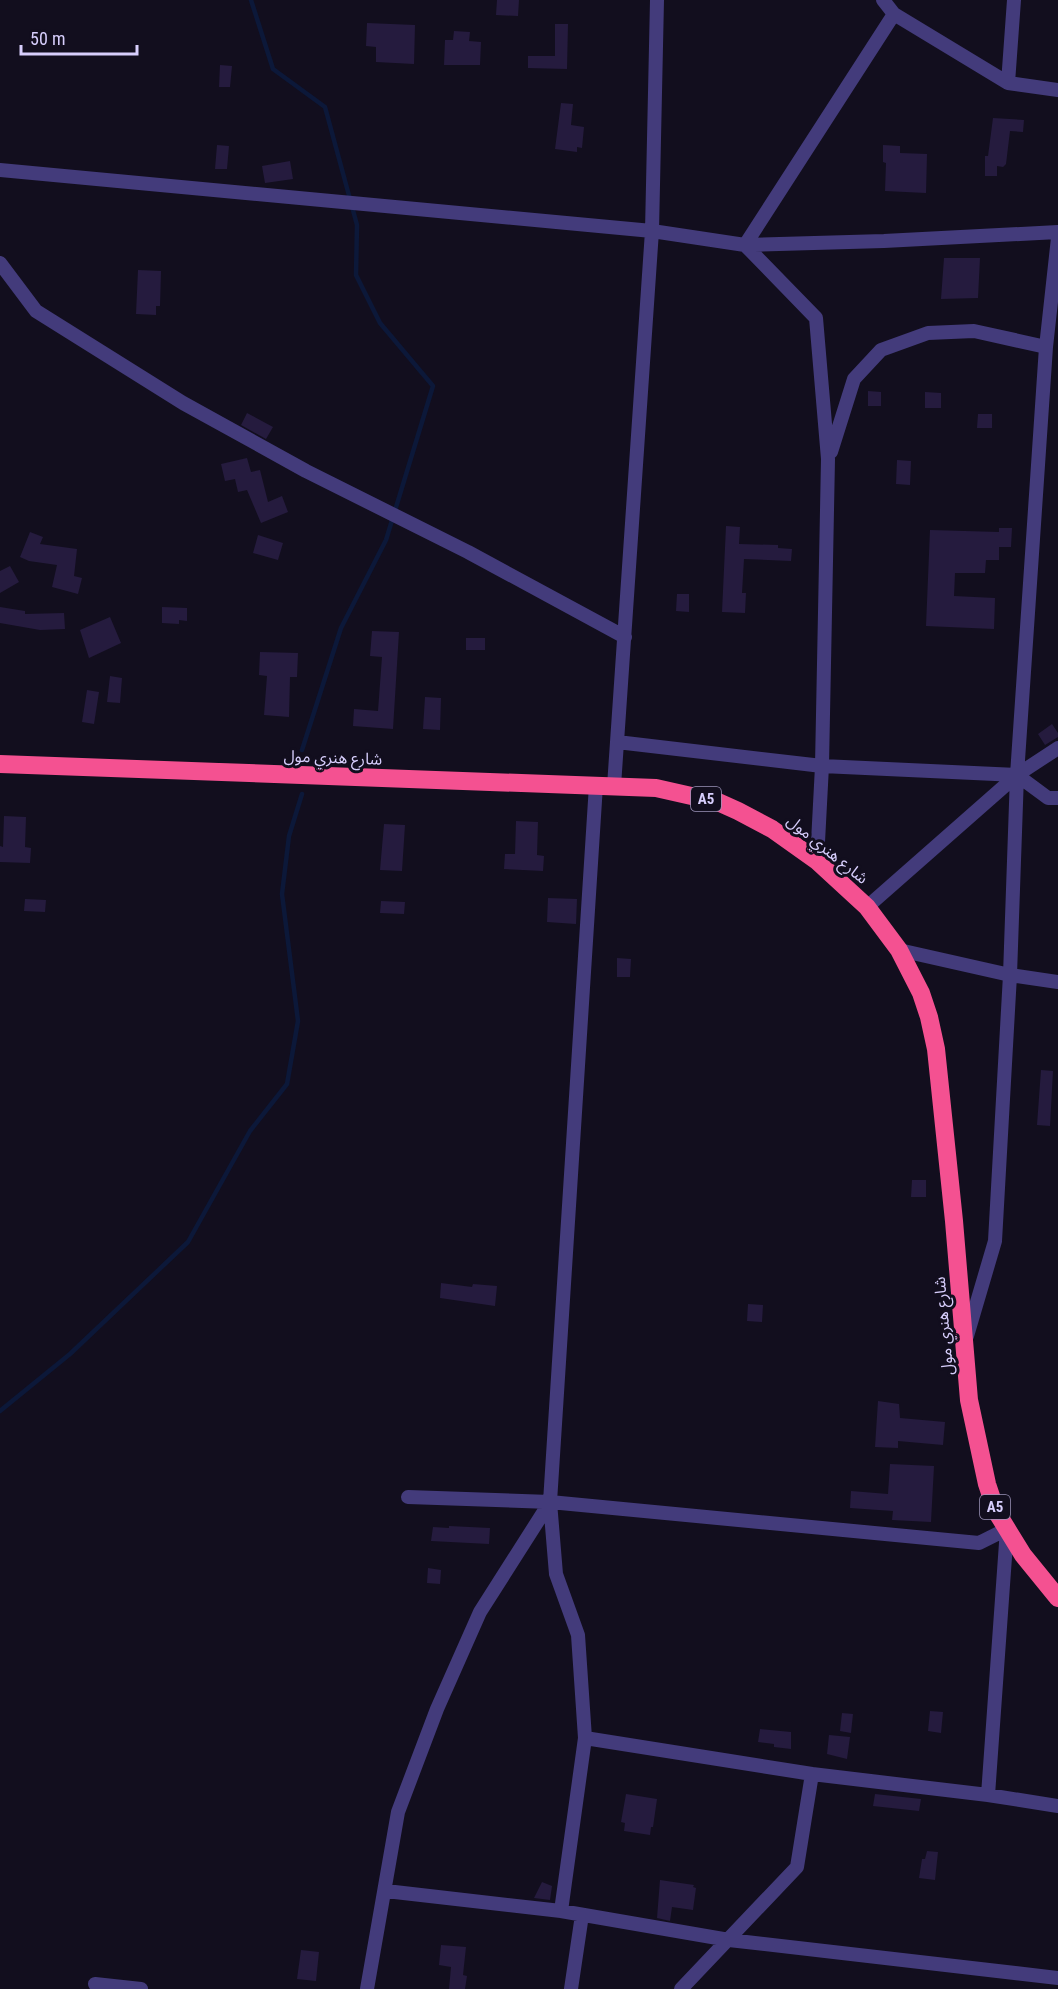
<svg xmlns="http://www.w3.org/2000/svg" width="1058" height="1989" viewBox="0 0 1058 1989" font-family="'Roboto Condensed','Noto Sans Arabic',sans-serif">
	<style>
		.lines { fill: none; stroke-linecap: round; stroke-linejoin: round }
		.stream { stroke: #0c1839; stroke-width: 4.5 }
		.building { fill: #251b3e }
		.street { stroke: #433b7b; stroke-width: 14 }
		.highway { stroke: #f45191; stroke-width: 18 }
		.labels { text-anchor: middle; stroke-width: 6; stroke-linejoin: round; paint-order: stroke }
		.shield { fill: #120e1e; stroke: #9c94b9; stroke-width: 1.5 }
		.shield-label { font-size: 15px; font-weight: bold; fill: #d7cefc }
		.street-label { font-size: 16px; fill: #d7cefc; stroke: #120e1e }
	</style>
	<rect width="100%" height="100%" fill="#120e1e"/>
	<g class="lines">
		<!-- stream -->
		<path class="stream" d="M 251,0 L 273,69 L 325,107 L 357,225 L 356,275 L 380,323 L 433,386 L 386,540 L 341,628 L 302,750
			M 0,1411 L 70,1354 L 188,1242 L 250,1131 L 287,1084 L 298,1021 L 282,894 L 289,836 L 302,794"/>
	</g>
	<!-- building -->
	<path class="building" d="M 497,0 L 519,0 L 518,16 L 496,15 Z
		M 367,23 L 415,25 L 414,64 L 376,62 L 376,47 L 366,46 Z
		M 555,24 L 568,24 L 567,69 L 528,68 L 528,56 L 555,56 Z
		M 454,31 L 470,32 L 469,41 L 481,42 L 480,65 L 444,65 L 445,40 L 453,40 Z
		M 220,65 L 232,66 L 230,87 L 219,87 Z
		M 561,103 L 573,104 L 571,125 L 584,127 L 582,148 L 577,147 L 577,152 L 555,149 Z
		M 993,118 L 1024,120 L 1023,132 L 1010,131 L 1006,164 L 1003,167 L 997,166 L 997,176 L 985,176 L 985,156 L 988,156 Z
		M 217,145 L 229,146 L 227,169 L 215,169 Z
		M 883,145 L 900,146 L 900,153 L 927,154 L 926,193 L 885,191 L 886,163 L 883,162 Z
		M 290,161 L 293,179 L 265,183 L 262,166 Z
		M 944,258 L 980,258 L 978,298 L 941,299 Z
		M 138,270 L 161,271 L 160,306 L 156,306 L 156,315 L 136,314 Z
		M 868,391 L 881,392 L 881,406 L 868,406 Z
		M 925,392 L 941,393 L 941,408 L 925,408 Z
		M 247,413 L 273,427 L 266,439 L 241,425 Z
		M 978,414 L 992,414 L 992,428 L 977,428 Z
		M 247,458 L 251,472 L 260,470 L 268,502 L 282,496 L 288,512 L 261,523 L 247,490 L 238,492 L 235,479 L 225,481 L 221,464 Z
		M 897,460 L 911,461 L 910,485 L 896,484 Z
		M 726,526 L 740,527 L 739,544 L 778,545 L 778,548 L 792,549 L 791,561 L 744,559 L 742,593 L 746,593 L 745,613 L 722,612 Z
		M 999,528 L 1012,528 L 1011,547 L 999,547 L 999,560 L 986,560 L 985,573 L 955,573 L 954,596 L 995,598 L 994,629 L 926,626 L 930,530 L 999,532 Z
		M 30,532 L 43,537 L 40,544 L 77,549 L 74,576 L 82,578 L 78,594 L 52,587 L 57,565 L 29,561 L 20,557 Z
		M 258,535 L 283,543 L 278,560 L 253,553 Z
		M 10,566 L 19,582 L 0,593 L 0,571 Z
		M 677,594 L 689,594 L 689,612 L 676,611 Z
		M 0,607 L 25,611 L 25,614 L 64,613 L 65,629 L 40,630 L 0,623 Z
		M 162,607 L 187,608 L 187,621 L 179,620 L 179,624 L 162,623 Z
		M 110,617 L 121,643 L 89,658 L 80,630 Z
		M 372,631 L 399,632 L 393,729 L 353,726 L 354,709 L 378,711 L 382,657 L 370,656 Z
		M 466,638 L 485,638 L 485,650 L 466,650 Z
		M 260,652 L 298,653 L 297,677 L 290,677 L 289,717 L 264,715 L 267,676 L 259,675 Z
		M 110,676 L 122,678 L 120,703 L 107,702 Z
		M 87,690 L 99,692 L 94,724 L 82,722 Z
		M 425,697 L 441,698 L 440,730 L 423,729 Z
		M 1052,724 L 1058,733 L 1058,737 L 1045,745 L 1038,734 Z
		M 4,816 L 26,817 L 25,847 L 31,848 L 30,863 L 0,862 L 0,846 L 3,847 Z
		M 516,821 L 538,822 L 537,855 L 544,856 L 543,871 L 504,869 L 505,854 L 515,854 Z
		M 384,824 L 405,825 L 402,871 L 380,870 Z
		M 548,898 L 577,899 L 576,924 L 547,922 Z
		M 25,899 L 46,900 L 45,912 L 24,911 Z
		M 381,901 L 405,902 L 404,914 L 380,913 Z
		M 617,958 L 631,959 L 630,977 L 617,977 Z
		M 1041,1070 L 1053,1071 L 1050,1126 L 1037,1125 Z
		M 912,1180 L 926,1180 L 926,1197 L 911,1197 Z
		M 441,1283 L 472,1287 L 473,1284 L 497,1286 L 495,1306 L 440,1298 Z
		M 748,1304 L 763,1305 L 762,1322 L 747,1321 Z
		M 878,1401 L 899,1404 L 900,1418 L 945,1422 L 943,1445 L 898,1441 L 898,1448 L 875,1447 Z
		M 890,1464 L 934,1466 L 931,1522 L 892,1520 L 893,1511 L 850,1508 L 851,1491 L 888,1494 Z
		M 449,1526 L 490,1528 L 489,1544 L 431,1541 L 433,1527 L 449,1528 Z
		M 428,1568 L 441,1570 L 440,1584 L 427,1583 Z
		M 930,1711 L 943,1712 L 941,1733 L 928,1731 Z
		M 842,1713 L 853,1714 L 851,1733 L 840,1731 Z
		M 760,1729 L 791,1732 L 791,1749 L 774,1747 L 774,1744 L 758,1742 Z
		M 829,1735 L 850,1737 L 847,1759 L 827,1754 Z
		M 626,1794 L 657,1799 L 653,1827 L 651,1827 L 650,1835 L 624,1831 L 625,1823 L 621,1822 Z
		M 875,1794 L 921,1799 L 919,1811 L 873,1806 Z
		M 927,1851 L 938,1852 L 935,1880 L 919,1878 L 922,1859 L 925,1859 Z
		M 660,1880 L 694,1885 L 693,1887 L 696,1888 L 693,1910 L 672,1907 L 670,1921 L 657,1918 Z
		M 542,1882 L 552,1886 L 550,1900 L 534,1898 Z
		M 441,1945 L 466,1947 L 463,1975 L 467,1976 L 465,1989 L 449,1989 L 451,1967 L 439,1965 Z
		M 301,1950 L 319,1952 L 316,1981 L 297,1979 Z"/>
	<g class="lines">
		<!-- street -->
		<path class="street" d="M 883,0 L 894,14 L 1008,83 L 1058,90
			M 1008,83 L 1014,0
			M 0,170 L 652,231 L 745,245 L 884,241 L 1058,232
			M 745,245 L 816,318 L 828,459 L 822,766 L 817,861
			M 745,245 L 894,14
			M 0,263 L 36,311 L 183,403 L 306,471 L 468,552 L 625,637
			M 831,452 L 854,379 L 881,350 L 928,333 L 974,331 L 1046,347
			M 617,742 L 822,766 L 1017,775 L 1058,748
			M 614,786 L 652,231 L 657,0
			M 867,907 L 1017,775 L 1048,798 L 1058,798
			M 899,950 L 1010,975 L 1058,982
			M 967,1336 L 995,1241 L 1010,975 L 1017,775 L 1046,347 L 1058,238
			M 408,1497 L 550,1502 L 979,1543 L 1007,1529
			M 585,1738 L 812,1774 L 988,1795 L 1058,1806
			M 988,1795 L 1007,1529
			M 386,1891 L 561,1911 L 729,1940 L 1058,1978
			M 561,1911 L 585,1738 L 578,1635 L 556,1574 L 550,1502 L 596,785
			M 95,1984 L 141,1989
			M 367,1989 L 398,1812 L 437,1709 L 480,1612 L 550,1502
			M 571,1989 L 582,1915
			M 681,1989 L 797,1867 L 812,1774"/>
		<!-- highway -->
		<path class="highway" d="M 0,764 L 656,788 L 718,802 L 738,811 L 772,829 L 817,861 L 867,907 L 899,950 L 921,993 L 929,1017 L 936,1049 L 954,1221 L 969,1400 L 987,1484 L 996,1511 L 1023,1555 L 1058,1598"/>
	</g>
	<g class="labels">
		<!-- shield labels -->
		<g class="shield">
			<rect x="691" y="787" width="30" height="24" rx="4.5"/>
			<rect x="980" y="1495" width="30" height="24" rx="4.5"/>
		</g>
		<g class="shield-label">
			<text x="706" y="804">A5</text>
			<text x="995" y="1512">A5</text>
		</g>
		<!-- street labels -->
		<g class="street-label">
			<text transform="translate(333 757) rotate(2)" y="6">شارع هنري مول</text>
			<text transform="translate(828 849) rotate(39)" y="6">شارع هنري مول</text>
			<text transform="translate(943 1326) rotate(-95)" y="6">شارع هنري مول</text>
		</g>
	</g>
	<!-- scale -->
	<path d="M21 45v9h116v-9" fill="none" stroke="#d7cefc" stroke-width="3"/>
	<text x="30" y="45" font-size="18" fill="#d7cefc" stroke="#120e1e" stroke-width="4.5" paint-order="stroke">50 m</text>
</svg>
